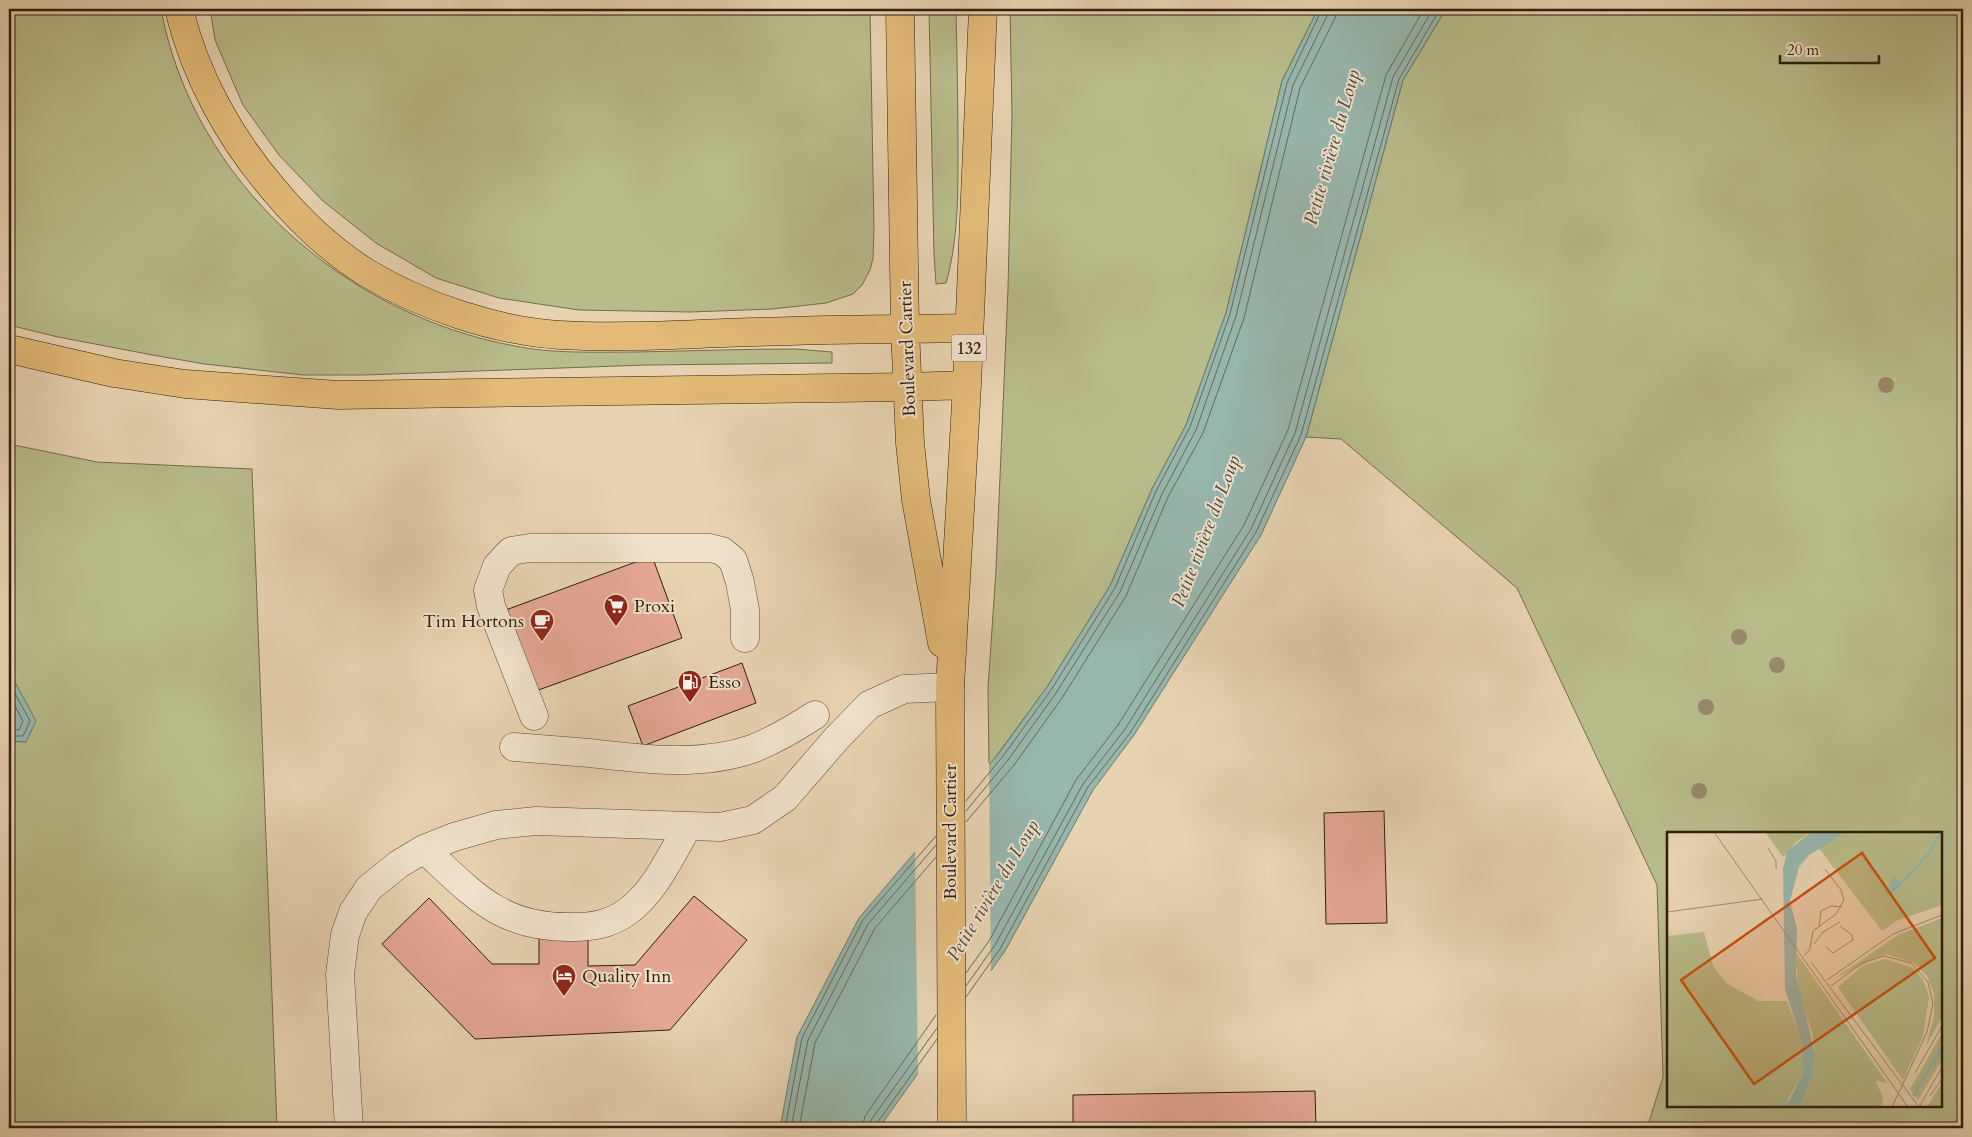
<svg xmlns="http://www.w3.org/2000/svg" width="1972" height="1137" viewBox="0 0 1972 1137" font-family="Cardo,serif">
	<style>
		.green { fill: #b8bc8a; stroke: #746c4b; fill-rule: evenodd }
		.water { fill: #97b7ad; stroke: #6d796d }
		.pier { fill: #e8d3b1 }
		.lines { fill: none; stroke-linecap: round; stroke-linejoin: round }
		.shore { stroke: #636a5c; stroke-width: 1 }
		.building { fill: #e5a895; stroke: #2f1d0c }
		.minor-casing { stroke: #5d4a35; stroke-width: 29 }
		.major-casing { stroke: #2f1d0c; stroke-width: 29 }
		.highway-casing { stroke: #2f1d0c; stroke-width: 29 }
		.minor { stroke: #f0e2cc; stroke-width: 28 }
		.major { stroke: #e4ba78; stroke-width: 28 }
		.highway { stroke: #e4ba78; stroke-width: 28 }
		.tree { fill: #99896b }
		.labels { text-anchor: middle; stroke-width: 4; stroke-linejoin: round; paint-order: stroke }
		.shield { fill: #f0e2cc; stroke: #695846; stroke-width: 1 }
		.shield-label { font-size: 16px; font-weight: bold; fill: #2f1d0c }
		.street-label { font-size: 18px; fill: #2f1d0c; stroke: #f0e2cc }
		.poi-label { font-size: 18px; fill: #2f1d0c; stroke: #f0e2cc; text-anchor: start }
		.water-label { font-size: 19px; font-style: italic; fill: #4e4b3c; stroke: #f0e2cc }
		.inset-river { fill: none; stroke: #97b7ad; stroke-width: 2.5 }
		.inset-road { fill: none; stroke: #9e8a6f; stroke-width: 1 }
		.view { fill: #cc500c; fill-opacity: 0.15; stroke: #cc500c; stroke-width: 2.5 }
		.inset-edge { fill: none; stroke: #2f1d0c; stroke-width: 2.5 }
	</style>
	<rect width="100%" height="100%" fill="#e8d3b1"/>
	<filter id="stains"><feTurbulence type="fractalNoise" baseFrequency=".004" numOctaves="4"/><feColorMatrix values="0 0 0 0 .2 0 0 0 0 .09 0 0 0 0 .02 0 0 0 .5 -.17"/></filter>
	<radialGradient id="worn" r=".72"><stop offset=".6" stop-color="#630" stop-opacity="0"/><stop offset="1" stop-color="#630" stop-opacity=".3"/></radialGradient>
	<!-- green -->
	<path class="green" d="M 9,9 L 161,9 C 193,182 345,315 515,346 C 554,354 595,352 635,352 C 689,351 742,349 796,349 L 832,352 L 832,363 L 646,365 L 364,375 L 303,375 L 205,364 L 158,356 L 58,337 L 9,325 Z
		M 210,9 L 870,9 L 874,230 L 873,258 L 870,270 L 862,285 L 853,294 L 826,303 L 772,309 L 690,312 L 579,310 L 499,298 L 436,278 L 376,243 L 323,201 L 279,155 L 243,105 L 215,40 Z
		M 929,9 L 956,9 C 957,57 958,106 958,154 C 958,197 958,241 946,283 L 936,284 L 934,255 Z
		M 1010,9 L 1318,9 L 1282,81 L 1226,313 L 1186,425 L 1152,489 L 1110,586 L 1047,687 L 989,766 L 988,688 L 996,570 L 1008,289 L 1012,114 Z
		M 1446,9 L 1963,9 L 1963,1128 L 1647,1128 L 1663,1077 L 1657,885 L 1517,588 L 1341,439 L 1306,437 L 1403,80 ZM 1668,833 L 1941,833 L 1941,1106 L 1668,1106 Z
		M 9,444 L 97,462 L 252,469 L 277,1128 L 9,1128 L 9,741 L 26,742 L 14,681 L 9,679 Z"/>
	<!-- water -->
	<path class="water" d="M 1318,9 L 1446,9 L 1403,80 L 1306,437 L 1261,535 L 1134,735 L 1093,790 L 1005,951 L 879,1128 L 780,1128 L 797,1037 L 859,918 L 999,753 L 1047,687 L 1110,586 L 1152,489 L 1186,425 L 1226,313 L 1282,81 Z
		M 9,679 L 14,680 L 36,721 L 26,742 L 9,741 Z"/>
	<!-- pier -->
	<path class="pier" d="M 989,762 L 991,975 L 918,1079 L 915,849 Z"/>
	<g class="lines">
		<!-- shore -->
		<path class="shore" d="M 9,684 L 11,686 L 30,721 L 23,736 L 9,736
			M 9,694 L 23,721 L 19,730 L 9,730
			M 966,801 L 1003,756 L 1051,690 L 1115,588 L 1156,491 L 1190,427 L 1230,314 L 1287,83 L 1322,9
			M 966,811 L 1008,760 L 1056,693 L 1120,592 L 1162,494 L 1196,430 L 1236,316 L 1293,85 L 1327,16 L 1329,9
			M 966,822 L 1014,765 L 1062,698 L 1126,596 L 1168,497 L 1203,433 L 1244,318 L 1300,88 L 1335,18 L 1336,9
			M 966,973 L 989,941 L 1076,780 L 1118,725 L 1244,525 L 1288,430 L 1386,75 L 1424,9
			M 966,986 L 995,945 L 1083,784 L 1125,729 L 1251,529 L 1295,433 L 1393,77 L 1433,9
			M 966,997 L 1000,949 L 1088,787 L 1130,733 L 1256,532 L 1301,435 L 1399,79 L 1440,9
			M 785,1128 L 802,1038 L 863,920 L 936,836
			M 791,1128 L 808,1040 L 868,924 L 936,845
			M 799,1128 L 815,1043 L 875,928 L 936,857
			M 862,1128 L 865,1116 L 936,1015
			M 869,1128 L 871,1120 L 937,1028
			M 875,1128 L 877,1123 L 937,1039"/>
	</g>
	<!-- building -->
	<path class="building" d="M 652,556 L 682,638 L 533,692 L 503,611 Z
		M 742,663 L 756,703 L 643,746 L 628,706 Z
		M 1384,811 L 1387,923 L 1326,924 L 1324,813 Z
		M 694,896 L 747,940 L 670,1030 L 475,1039 L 382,944 L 429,898 L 492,964 L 539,964 L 539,921 L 588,921 L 588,966 L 635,965 Z
		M 1315,1091 L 1316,1128 L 1073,1128 L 1073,1095 Z"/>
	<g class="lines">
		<defs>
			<path id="minor" d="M 534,716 L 491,606 L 488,590 L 497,566 L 511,551 L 530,548 L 710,548 L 722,551 L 733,560 L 740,582 L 745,610 L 745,638
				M 514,747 C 539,749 565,751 590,753 C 643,759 700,767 752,749 C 775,740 795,728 815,715
				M 424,849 C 473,894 501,929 573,927 C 593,927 610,924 627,912 C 655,892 671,855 688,826
				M 349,1128 L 340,974 L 345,935 L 353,912 L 369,888 L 399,864 L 424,849 L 454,837 L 496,825 L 536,821 L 720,827 L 753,820 L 785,798 L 837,738 L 869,705 L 904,689 L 950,687"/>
			<path id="major" d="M 900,9 L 905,329 L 910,443 L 916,500 L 942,643
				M 905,329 L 969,328
				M 907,387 L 967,385
				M 952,1128 L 950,687 L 967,385 L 983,9"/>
			<path id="highway" d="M 179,9 C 195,76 230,139 275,191 C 301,222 333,252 367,273 C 422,306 496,331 560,335 C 614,338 669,335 724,333 C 784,331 844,329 905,329
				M 9,349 L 114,373 L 185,384 L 338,395 L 907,387"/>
		</defs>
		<!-- minor casing -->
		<use href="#minor" class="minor-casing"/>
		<!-- major casing -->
		<use href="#major" class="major-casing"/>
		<!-- highway casing -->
		<use href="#highway" class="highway-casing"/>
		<!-- minor -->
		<use href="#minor" class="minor"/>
		<!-- major -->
		<use href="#major" class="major"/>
		<!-- highway -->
		<use href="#highway" class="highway"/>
	</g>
	<!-- trees -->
	<g class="tree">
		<circle cx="1886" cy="385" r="8"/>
		<circle cx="1739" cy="637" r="8"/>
		<circle cx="1777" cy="665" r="8"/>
		<circle cx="1706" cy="707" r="8"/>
		<circle cx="1699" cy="791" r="8"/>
	</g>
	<!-- icons -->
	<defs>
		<symbol id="supermarket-pin" viewBox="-11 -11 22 30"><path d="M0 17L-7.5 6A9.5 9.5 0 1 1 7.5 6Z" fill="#8f2418" stroke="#f0e2cc"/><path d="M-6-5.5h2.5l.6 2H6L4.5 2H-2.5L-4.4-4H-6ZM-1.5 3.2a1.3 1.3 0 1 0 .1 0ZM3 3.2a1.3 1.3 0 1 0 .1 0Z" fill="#fff"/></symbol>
		<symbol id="cafe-pin" viewBox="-11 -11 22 30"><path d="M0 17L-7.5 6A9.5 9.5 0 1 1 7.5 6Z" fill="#8f2418" stroke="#f0e2cc"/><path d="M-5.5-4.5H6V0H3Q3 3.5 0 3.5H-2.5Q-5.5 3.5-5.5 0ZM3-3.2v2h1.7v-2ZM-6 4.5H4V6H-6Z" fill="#fff"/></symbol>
		<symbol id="fuel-pin" viewBox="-11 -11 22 30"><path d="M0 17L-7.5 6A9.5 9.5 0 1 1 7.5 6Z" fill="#8f2418" stroke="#f0e2cc"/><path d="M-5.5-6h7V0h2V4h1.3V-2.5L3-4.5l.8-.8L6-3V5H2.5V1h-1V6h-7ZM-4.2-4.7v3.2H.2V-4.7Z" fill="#fff"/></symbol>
		<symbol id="hotel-pin" viewBox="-11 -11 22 30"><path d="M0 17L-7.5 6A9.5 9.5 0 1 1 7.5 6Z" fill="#8f2418" stroke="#f0e2cc"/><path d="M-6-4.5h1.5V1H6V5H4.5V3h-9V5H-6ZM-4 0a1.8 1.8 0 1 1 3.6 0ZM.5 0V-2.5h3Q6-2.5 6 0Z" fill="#fff"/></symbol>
	</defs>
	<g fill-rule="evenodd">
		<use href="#supermarket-pin" x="602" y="592" width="28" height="38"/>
		<use href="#cafe-pin" x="528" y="607" width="28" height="38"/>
		<use href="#fuel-pin" x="676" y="668" width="28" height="38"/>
		<use href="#hotel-pin" x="550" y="962" width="28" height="38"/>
	</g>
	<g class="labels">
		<!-- shield labels -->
		<rect class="shield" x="951.5" y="334.5" width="35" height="27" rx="4"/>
		<g class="shield-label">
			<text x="969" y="354">132</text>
		</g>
		<!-- street labels -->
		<g class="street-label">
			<text transform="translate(907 349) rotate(-92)" y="6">Boulevard Cartier</text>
			<text transform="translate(950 832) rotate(-90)" y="6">Boulevard Cartier</text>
		</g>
		<!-- poi labels -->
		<g class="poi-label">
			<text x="634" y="612">Proxi</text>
			<text x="524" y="627" text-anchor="end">Tim Hortons</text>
			<text x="708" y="688">Esso</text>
			<text x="582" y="982">Quality Inn</text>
		</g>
		<!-- water labels -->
		<g class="water-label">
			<text transform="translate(1331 147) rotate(-74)" y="7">Petite rivière du Loup</text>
			<text transform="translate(1205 531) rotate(-69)" y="7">Petite rivière du Loup</text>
			<text transform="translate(992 890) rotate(-59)" y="7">Petite rivière du Loup</text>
		</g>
	</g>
	<!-- overview -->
	<g transform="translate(1667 832)">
		<rect width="275" height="275" fill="#e8d3b1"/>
		<path d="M 98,0 L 145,0 L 129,10 L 116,25 ZM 179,0 L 275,0 L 275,73 L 229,89 L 215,99 L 151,15 ZM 275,86 L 275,185 L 259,214 L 267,185 L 267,161 L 260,144 L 247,131 L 219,122 L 168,146 L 231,103 ZM 37,100 L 46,134 L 59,151 L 91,169 L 120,169 L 134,208 L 137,239 L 117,274 L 0,275 L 0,104 ZM 128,119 L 220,251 L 209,249 L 216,266 L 214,275 L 129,275 L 135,269 L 145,245 L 148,222 L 145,200 L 132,163 ZM 218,127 L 246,136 L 256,148 L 262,165 L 256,204 L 236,248 L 171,155 L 195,134 ZM 275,201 L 275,228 L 251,268 L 243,257 ZM 275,252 L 275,275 L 260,275 L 271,257 Z" fill="#b8bc8a"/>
		<path d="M 145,0 L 179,0 L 142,23 L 132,35 L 123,69 L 130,97 L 129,143 L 148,222 L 145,245 L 135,269 L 129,275 L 115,275 L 123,267 L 137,239 L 134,208 L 118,157 L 116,37 L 120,19 ZM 225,45 L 235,50 L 235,53 L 223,64 L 218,59 L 223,56 Z" fill="#97b7ad"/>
		<path class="inset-river" d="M 235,50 L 262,21 L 274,0M 246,264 L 275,215"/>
		<path class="inset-road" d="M 47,0 L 241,275M 101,16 L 109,29 L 109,37M 0,80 L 96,67M 152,94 L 154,79 L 164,74 L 175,75M 147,112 L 156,100 L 173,90M 159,115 L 166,121 L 186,108 L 185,103 L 173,94M 137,124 L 143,117 L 146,99 L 169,82 L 177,68 L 174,58 L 158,37M 144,130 L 252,275M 160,148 L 226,102 L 275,83M 164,154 L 195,131 L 217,124 L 244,131 L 261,150 L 266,172 L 260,200 L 225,275M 248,241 L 275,194M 263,264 L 275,247M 252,275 L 275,235"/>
		<path class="view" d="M 195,21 L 268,126 L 87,252 L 14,148 Z"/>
		<rect width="275" height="275" class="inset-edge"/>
	</g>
	<!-- margin -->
	<rect width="1972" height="1137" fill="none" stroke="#e8d3b1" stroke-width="30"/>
	<rect x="10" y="10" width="1952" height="1117" fill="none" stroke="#2f1d0c" stroke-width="2.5"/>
	<rect x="15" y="15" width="1942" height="1107" fill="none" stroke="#2f1d0c"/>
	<!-- scale -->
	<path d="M1780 55v8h99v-8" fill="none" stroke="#2f1d0c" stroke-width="2.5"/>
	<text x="1787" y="55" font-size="15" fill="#2f1d0c" stroke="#f0e2cc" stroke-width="4" paint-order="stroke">20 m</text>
	<rect width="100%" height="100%" filter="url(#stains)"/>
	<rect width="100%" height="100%" fill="url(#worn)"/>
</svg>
